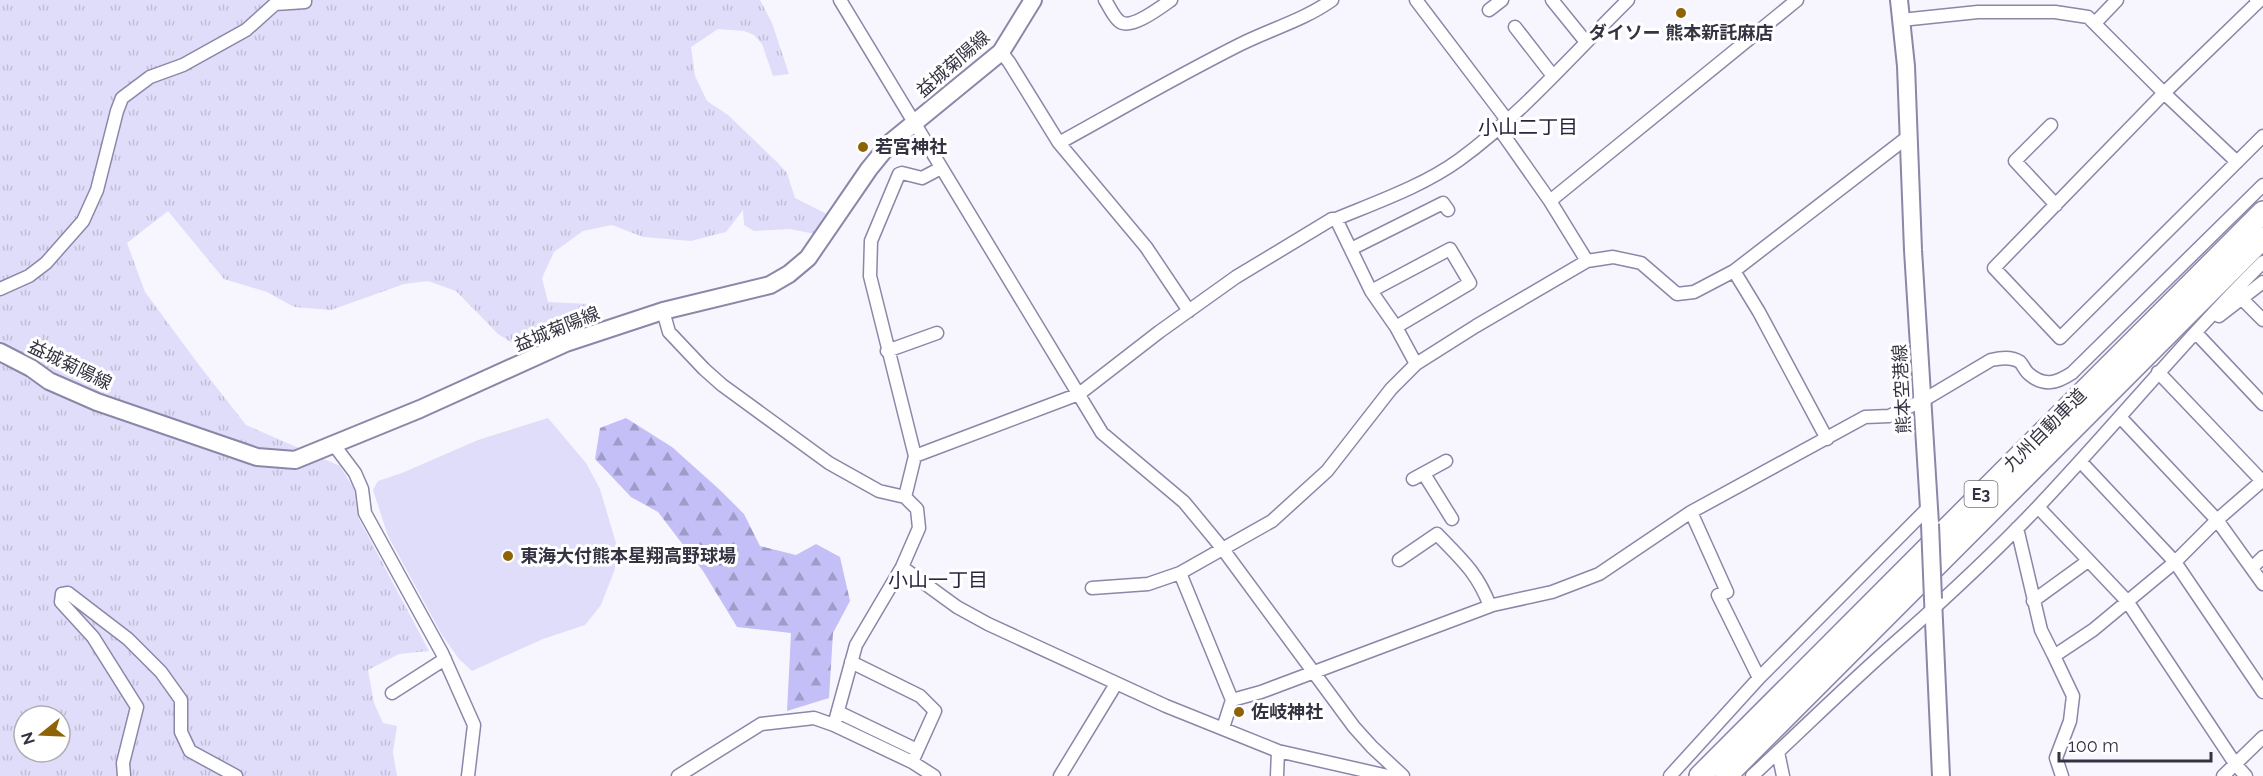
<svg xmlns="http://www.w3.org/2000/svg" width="2263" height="776" viewBox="0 0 2263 776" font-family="Raleway,'Noto Sans JP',sans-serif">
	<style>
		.grass { fill: url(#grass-tufts); fill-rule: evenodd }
		.forest { fill: url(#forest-firs) }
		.pitch { fill: #dfddf9 }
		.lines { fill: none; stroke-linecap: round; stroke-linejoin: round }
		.minor-casing { stroke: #8a87a8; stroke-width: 15 }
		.secondary-casing { stroke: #8a87a8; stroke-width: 20 }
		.motorway-casing { stroke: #8a87a8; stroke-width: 24 }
		.minor { stroke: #fff; stroke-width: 12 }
		.secondary { stroke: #fff; stroke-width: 16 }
		.motorway { stroke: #fff; stroke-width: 21 }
		.secondary-bridge-casing { stroke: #8a87a8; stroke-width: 20; stroke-linecap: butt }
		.secondary-bridge { stroke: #fff; stroke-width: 16 }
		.poi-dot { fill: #8d6306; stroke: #fff; stroke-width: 2 }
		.labels { text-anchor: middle; stroke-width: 6; stroke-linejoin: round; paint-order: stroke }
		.shield { fill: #fff; stroke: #71707a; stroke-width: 1.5 }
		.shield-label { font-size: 16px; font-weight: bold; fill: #343341 }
		.poi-label { font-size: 18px; font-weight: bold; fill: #343341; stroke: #fff; text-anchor: start }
		.street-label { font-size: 18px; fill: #343341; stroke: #fff }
		.neighbourhood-label { font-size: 20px; fill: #292540; stroke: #fff }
	</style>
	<defs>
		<pattern id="grass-tufts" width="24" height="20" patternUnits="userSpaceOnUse" patternTransform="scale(1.5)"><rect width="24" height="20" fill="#dfddf9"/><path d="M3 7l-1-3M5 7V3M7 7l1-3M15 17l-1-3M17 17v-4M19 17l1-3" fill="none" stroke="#c0bed7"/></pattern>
		<pattern id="forest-firs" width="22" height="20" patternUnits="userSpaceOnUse" patternTransform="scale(1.5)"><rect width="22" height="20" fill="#c4bff6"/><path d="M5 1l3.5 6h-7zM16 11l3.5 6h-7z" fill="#a09cc9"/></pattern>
	</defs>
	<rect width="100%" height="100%" fill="#f7f6fe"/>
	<!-- grass -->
	<path class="grass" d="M 0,0 L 760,0 L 772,23 L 789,74 L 773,76 L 762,44 L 754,35 L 744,31 L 718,29 L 691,47 L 695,76 L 707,101 L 728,115 L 778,163 L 787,173 L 795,198 L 829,215 L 820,235 L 790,229 L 754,231 L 744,225 L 743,210 L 726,232 L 691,241 L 643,237 L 612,225 L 583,231 L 554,252 L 542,278 L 548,302 L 590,304 L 587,322 L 535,351 L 519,347 L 498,334 L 456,291 L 428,281 L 404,284 L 331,310 L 294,307 L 267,292 L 224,279 L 168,211 L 127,243 L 145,292 L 199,365 L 246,425 L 340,466 L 354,489 L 358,517 L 429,651 L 399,654 L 368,670 L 374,703 L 383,723 L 397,726 L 393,752 L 397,776 L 0,776 ZM 24,716 L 60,716 L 60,752 L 24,752 Z"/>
	<!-- forest -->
	<path class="forest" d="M 626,418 L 672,447 L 720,490 L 744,514 L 760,546 L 796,555 L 816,544 L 840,557 L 850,601 L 833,633 L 829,698 L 787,711 L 791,633 L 737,627 L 703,571 L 658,512 L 631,497 L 595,459 L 600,428 Z"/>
	<!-- pitch -->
	<path class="pitch" d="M 548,418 L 586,463 L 600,489 L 616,543 L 615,569 L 601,605 L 585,625 L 543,639 L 472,671 L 459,659 L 442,635 L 388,536 L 373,490 L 378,481 L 402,473 L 478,440 Z"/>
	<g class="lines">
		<defs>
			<path id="minor" d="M 840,0 L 1102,433 L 1184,502 L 1222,548 L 1354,727 L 1372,747 L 1403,776
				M 1105,0 C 1109,6 1113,16 1119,21 C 1130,31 1161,7 1171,0
				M 1416,0 L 1507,120
				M 1552,0 L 1586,42
				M 1489,10 L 1502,0
				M 1901,20 L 1978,12 L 2055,12 L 2088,17 L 2164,93 L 1994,268 L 2060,338 L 2263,136
				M 2095,23 L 2117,0
				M 1515,27 L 1553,76
				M 1001,52 L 1009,62 L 1059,143 L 1146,247 L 1189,311
				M 2051,125 L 2015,161 L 2056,205
				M 1498,127 L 1550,201
				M 1059,143 C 1119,110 1179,75 1241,44 C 1271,29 1304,20 1332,0
				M 2237,162 L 2164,93 L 2258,2 L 2256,0
				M 1336,219 L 1371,291 L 1396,327 L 1416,364
				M 1351,249 L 1443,203 L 1448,210
				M 1587,261 L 1550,201 L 1797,0
				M 1734,271 L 1759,312 L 1827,439
				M 0,289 L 29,276 L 46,263 L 83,221 L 97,190 L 117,111 L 122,98 L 150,77 L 183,65 L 246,30 L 275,4 L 305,2 L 305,0
				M 1371,291 L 1450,249 L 1470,283 L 1396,327
				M 2242,299 L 2263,320
				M 663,311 L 669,332 L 704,369 L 722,385 L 829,463 L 879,491 L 905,497
				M 2219,316 L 2263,282
				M 2197,334 L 2263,404
				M 887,351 L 937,333
				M 2158,372 L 2262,481
				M 2121,418 L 2217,520 L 2263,584
				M 334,445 L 355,473 L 362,489 L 365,513 L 442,653 L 474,725 L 468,776
				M 915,456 L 1079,394 L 1159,332 L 1236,277 L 1332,219 L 1336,219 C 1377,202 1423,186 1459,160 C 1522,114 1573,54 1628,0
				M 2080,461 L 2175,562 L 2263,692
				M 1424,474 L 1452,519
				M 1413,479 L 1446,461
				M 2038,507 L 2127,601 L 2236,765 L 2246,776
				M 1691,512 L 1727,592 L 1718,595 L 1759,678
				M 2017,528 L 2041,630 L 2054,656
				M 1399,560 L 1437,534 C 1461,559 1477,572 1490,606
				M 902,567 L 957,607 L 988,624 L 1166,706 L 1278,751 L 1388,776
				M 2252,568 L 2263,557
				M 1092,588 L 1148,584 L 1180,573
				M 2033,601 L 2088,561
				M 851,662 L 920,696 L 935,711 L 912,762
				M 392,693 L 445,659
				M 1232,700 L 1261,692 L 1493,605 L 1552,592 L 1599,574 L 1691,512 L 1865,417 L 1889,416 L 1922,401 L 1991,360 C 2000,358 2011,356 2020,362 C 2023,365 2025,371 2029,374 C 2044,387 2057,383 2072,373 L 2263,185
				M 838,712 L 917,750
				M 834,725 L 856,645 L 902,567 L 919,528 L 917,509 L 905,497 L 915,456 L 870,276 L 871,241 L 899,174 L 902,173 L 922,178 L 941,168
				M 1223,728 L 1232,700 L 1180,573 L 1272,521 L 1327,471 L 1391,389 L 1416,364 L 1476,326 L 1587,261 L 1613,257 L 1641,263 L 1677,294 L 1694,292 L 1734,271 L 1909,136
				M 1778,752 L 1783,776
				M 124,776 L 123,763 L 137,707 L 93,637 L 61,602 L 62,594 L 68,593 L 128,639 L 161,672 L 181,700 L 181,732 L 190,751 L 236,776
				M 678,776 L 761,724 L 814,718 L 834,725 L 912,762 L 934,776
				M 1060,776 L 1116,684
				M 1277,776 L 1278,751
				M 1670,776 L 1759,678 L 1929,507
				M 1752,776 C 1803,729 1852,680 1905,634 C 1950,594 1994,553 2036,509 C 2113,428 2183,341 2263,262
				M 2062,776 L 2056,758 L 2070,721 L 2073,696 L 2054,656 L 2093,630 L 2175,562 L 2217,520 L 2263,480
				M 2223,776 L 2263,737"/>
			<path id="secondary" d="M 1899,0 L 1906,66 L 1913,250 L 1930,524
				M 0,352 L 31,368 L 49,381 L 97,402 L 257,457 L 295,460 L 420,409 L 566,343 L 663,311 L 770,285 L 789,274 L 808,258 L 869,169 L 891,142 L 1001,52 L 1033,0
				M 1933,599 L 1941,776"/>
			<path id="motorway" d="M 1700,776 L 2263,212
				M 1726,776 L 2263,238"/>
		</defs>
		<!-- minor casing -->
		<use href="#minor" class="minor-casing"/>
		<!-- secondary casing -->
		<use href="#secondary" class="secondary-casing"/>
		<!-- motorway casing -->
		<use href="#motorway" class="motorway-casing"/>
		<!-- minor -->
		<use href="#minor" class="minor"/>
		<!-- secondary -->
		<use href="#secondary" class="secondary"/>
		<!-- motorway -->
		<use href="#motorway" class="motorway"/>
		<defs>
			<path id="secondary-bridge" d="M 1930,524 L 1933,599"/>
		</defs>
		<!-- secondary-bridge casing -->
		<use href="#secondary-bridge" class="secondary-bridge-casing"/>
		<!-- secondary-bridge -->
		<use href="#secondary-bridge" class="secondary-bridge"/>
	</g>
	<!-- markers -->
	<g class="poi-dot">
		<circle cx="1681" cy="13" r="6"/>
		<circle cx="863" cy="147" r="6"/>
		<circle cx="508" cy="556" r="6"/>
		<circle cx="1239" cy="712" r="6"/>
	</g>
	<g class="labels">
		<!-- shield labels -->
		<rect class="shield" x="1964.5" y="481" width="33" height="26" rx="4.5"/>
		<g class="shield-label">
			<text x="1981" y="500">E3</text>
		</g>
		<!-- poi labels -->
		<g class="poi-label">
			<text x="1681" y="39" text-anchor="middle">ダイソー 熊本新託麻店</text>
			<text x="875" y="153">若宮神社</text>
			<text x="520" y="562">東海大付熊本星翔高野球場</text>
			<text x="1251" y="718">佐岐神社</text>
		</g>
		<!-- street labels -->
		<g class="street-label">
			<text transform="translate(953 64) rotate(-41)" y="6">益城菊陽線</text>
			<text transform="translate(557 329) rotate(-22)" y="6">益城菊陽線</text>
			<text transform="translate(70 365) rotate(26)" y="6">益城菊陽線</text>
			<text transform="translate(1902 389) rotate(-93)" y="6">熊本空港線</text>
			<text transform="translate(2045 430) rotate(-45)" y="6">九州自動車道</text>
		</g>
		<!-- neighbourhood labels -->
		<g class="neighbourhood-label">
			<text x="1528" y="134">小山二丁目</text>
			<text x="938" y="587">小山一丁目</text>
		</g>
	</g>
	<!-- north arrow -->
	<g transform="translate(42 734) rotate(252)"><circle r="28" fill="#ffffff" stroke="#aeadb3" stroke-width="1.5"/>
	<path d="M0-4.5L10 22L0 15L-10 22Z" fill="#8d6306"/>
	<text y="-9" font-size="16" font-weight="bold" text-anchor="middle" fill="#343341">N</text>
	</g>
	<!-- scale -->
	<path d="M2059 752v9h152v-9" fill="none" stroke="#343341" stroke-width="3"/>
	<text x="2068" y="752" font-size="18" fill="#343341" stroke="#ffffff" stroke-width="4.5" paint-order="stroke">100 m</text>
</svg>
